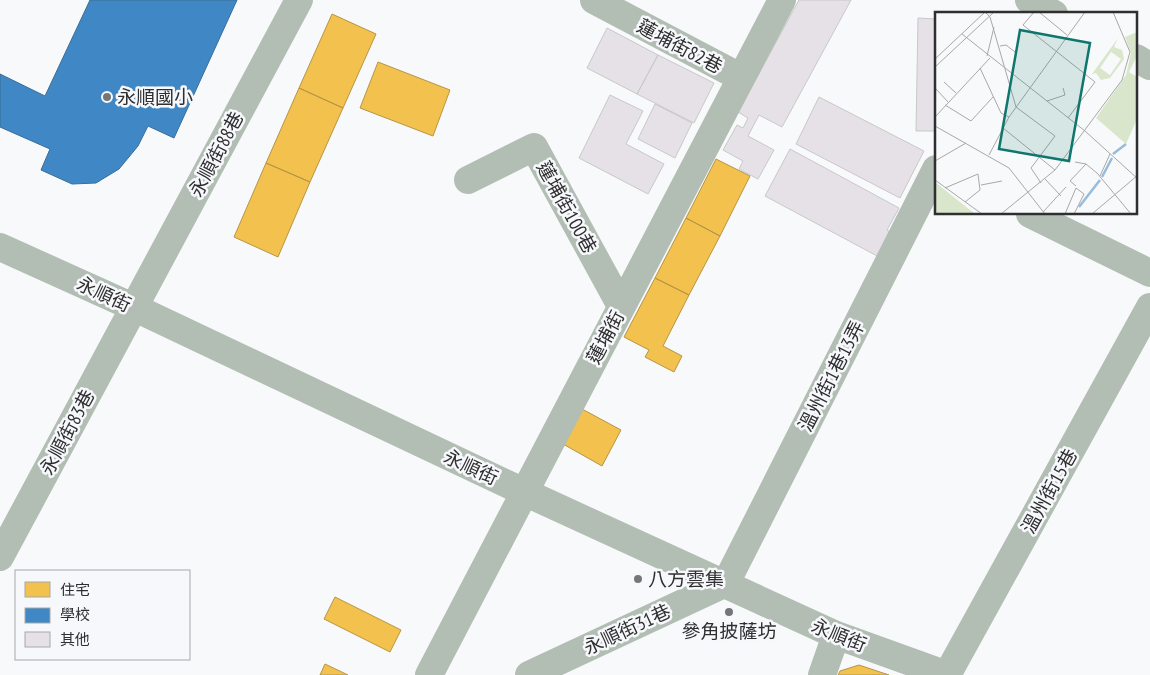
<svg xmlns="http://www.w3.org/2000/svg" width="1150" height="675" viewBox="0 0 1150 675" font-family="'PT Sans Narrow','Noto Sans TC',sans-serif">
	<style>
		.homes { fill: #f2c14e; stroke: #b89545 }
		.schools { fill: #3f88c5; stroke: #3a6d98 }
		.building { fill: #e6e1e6; stroke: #c8c8c9 }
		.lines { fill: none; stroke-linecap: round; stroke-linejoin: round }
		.minor { stroke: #b2bdb4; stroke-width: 28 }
		.poi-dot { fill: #757677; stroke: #f7f8fb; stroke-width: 2 }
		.labels { text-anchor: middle; stroke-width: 5; stroke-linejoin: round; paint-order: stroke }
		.street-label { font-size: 19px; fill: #2f2f30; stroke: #f7f8fb }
		.poi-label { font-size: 19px; fill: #2f2f30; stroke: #f7f8fb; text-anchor: start }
		.inset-river { fill: none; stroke: #99bcda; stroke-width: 2.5 }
		.inset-road { fill: none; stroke: #a8a8a9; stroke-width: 1 }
		.view { fill: #0f766e; fill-opacity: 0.15; stroke: #0f766e; stroke-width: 2.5 }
		.inset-edge { fill: none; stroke: #2f2f30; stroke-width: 2.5 }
	</style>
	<rect width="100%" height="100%" fill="#f8f9fa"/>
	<!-- homes -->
	<path class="homes" d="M 332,14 L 376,34 L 343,108 L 299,88 Z
		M 378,62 L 450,90 L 433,136 L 360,108 Z
		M 299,88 L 343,108 L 310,182 L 266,163 Z
		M 716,159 L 750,176 L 720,236 L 686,218 Z
		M 266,163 L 310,182 L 278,257 L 234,237 Z
		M 686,218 L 720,236 L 689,295 L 655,278 Z
		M 655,278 L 689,295 L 663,346 L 682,356 L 674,372 L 645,357 L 649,350 L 624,337 Z
		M 582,409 L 621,430 L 602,466 L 563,444 Z
		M 335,597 L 401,630 L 390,652 L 324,619 Z
		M 325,664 L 348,675 L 320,675 Z
		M 859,665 L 889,675 L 838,675 L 840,671 Z"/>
	<!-- schools -->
	<path class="schools" d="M 90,0 L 237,0 L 174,138 L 148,126 L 138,146 L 119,169 L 96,183 L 72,184 L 41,170 L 50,149 L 0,127 L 0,74 L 45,96 Z"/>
	<!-- building -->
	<path class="building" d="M 799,0 L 851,0 L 782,127 L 759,115 L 748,136 L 774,150 L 758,179 L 739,169 L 743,161 L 723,150 L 737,125 L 743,128 L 748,118 L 738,112 Z
		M 918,18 L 936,19 L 936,131 L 916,131 Z
		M 607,28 L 658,55 L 637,94 L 587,68 Z
		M 658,55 L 714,83 L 694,123 L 637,94 Z
		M 610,95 L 643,111 L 626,144 L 664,164 L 648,194 L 579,158 Z
		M 819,97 L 924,151 L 900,198 L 796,144 Z
		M 655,104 L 692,123 L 675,158 L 638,139 Z
		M 790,149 L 899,208 L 887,230 L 892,233 L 879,257 L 765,196 Z"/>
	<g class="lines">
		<!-- minor -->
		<path class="minor" d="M 594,0 L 740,77
			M 1029,0 L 1054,14
			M 1136,58 L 1150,66
			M 468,180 L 534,147 L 621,306
			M 1030,214 L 1150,273
			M 0,247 L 133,307 L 524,492 L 836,635 L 947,675
			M 0,557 L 299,0
			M 429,675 L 782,0
			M 529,675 L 726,583 L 936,169
			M 822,675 L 836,635
			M 947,675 L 1150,307"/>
	</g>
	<!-- markers -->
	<g class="poi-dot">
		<circle cx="107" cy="97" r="5"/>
		<circle cx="638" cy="579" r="5"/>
		<circle cx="729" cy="612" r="5"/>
	</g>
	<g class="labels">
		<!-- street labels -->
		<g class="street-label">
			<text transform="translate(680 46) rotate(28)" y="7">蓮埔街82巷</text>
			<text transform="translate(216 154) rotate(-62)" y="7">永順街88巷</text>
			<text transform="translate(567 207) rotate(61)" y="7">蓮埔街100巷</text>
			<text transform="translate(104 294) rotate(25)" y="7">永順街</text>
			<text transform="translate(605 337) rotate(-62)" y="7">蓮埔街</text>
			<text transform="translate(831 376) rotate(-63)" y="7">溫州街1巷13弄</text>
			<text transform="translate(67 432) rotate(-62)" y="7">永順街83巷</text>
			<text transform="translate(471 467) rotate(25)" y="7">永順街</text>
			<text transform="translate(1049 491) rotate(-61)" y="7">溫州街15巷</text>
			<text transform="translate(627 629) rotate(-25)" y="7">永順街31巷</text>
			<text transform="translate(839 635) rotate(22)" y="7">永順街</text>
		</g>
		<!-- poi labels -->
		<g class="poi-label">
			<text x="117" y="104">永順國小</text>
			<text x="648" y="586">八方雲集</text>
			<text x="729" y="638" text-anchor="middle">參角披薩坊</text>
		</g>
	</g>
	<!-- overview -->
	<g transform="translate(935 12)">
		<rect width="202" height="202" fill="#f8f9fa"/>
		<path d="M 202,20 L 202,44 L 194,60 L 202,65 L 202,107 L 191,132 L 161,106 L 191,63 L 196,41 L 190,25 ZM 183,26 L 179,35 L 187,38 L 189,47 L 175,66 L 166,68 L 161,61 L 157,62 ZM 176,40 L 186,47 L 175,63 L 165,56 ZM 0,170 L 40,202 L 0,202 Z" fill="#dae6cc" fill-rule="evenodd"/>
		<path class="inset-river" d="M 178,142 L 191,132M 167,165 L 177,146M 144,195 L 165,168"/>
		<path class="inset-road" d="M 99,0 L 88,13 L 160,70 L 133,106M 104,0 L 132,23M 27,22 L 150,119 L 203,167M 65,34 L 71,33 L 80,40M 52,44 L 59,15M 0,47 L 50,0 L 55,5 L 81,95 L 120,124 L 96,156 L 106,171M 0,55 L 59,0M 45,56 L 66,101 L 74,105M 9,70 L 21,81M 1,77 L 13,90M 112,89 L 130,83 L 128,76M 10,93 L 36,109 L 58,85M 0,105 L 55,46M 0,114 L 74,156 L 110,202M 68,116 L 120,158M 54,143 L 74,105 L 150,0M 0,149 L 31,131M 140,150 L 151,152 L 162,161 L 196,202M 165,164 L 175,142M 110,167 L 126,184M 0,168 L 47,202M 46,173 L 67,169M 141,174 L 135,169 L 151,152M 10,176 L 43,162 L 45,178 L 30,190M 108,200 L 131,175M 66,202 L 120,158 L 187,68 L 195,40 L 178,0M 130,202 L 141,176 L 149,182 L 139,202M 157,202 L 203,163"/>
		<path class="view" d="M 85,18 L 155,31 L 134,149 L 64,137 Z"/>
		<rect width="202" height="202" class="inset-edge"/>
	</g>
	<!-- legend -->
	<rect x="15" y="570" width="175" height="90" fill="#f7f8fb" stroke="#a7a8aa"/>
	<rect x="25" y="582" width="25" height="15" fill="#f2c14e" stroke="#a7a8aa"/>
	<text x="60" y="595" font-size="15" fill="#2f2f30">住宅</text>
	<rect x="25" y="608" width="25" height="15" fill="#3f88c5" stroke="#a7a8aa"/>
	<text x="60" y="620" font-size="15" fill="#2f2f30">學校</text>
	<rect x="25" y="632" width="25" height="15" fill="#e6e1e6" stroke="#a7a8aa"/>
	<text x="60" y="645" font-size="15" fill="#2f2f30">其他</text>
</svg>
